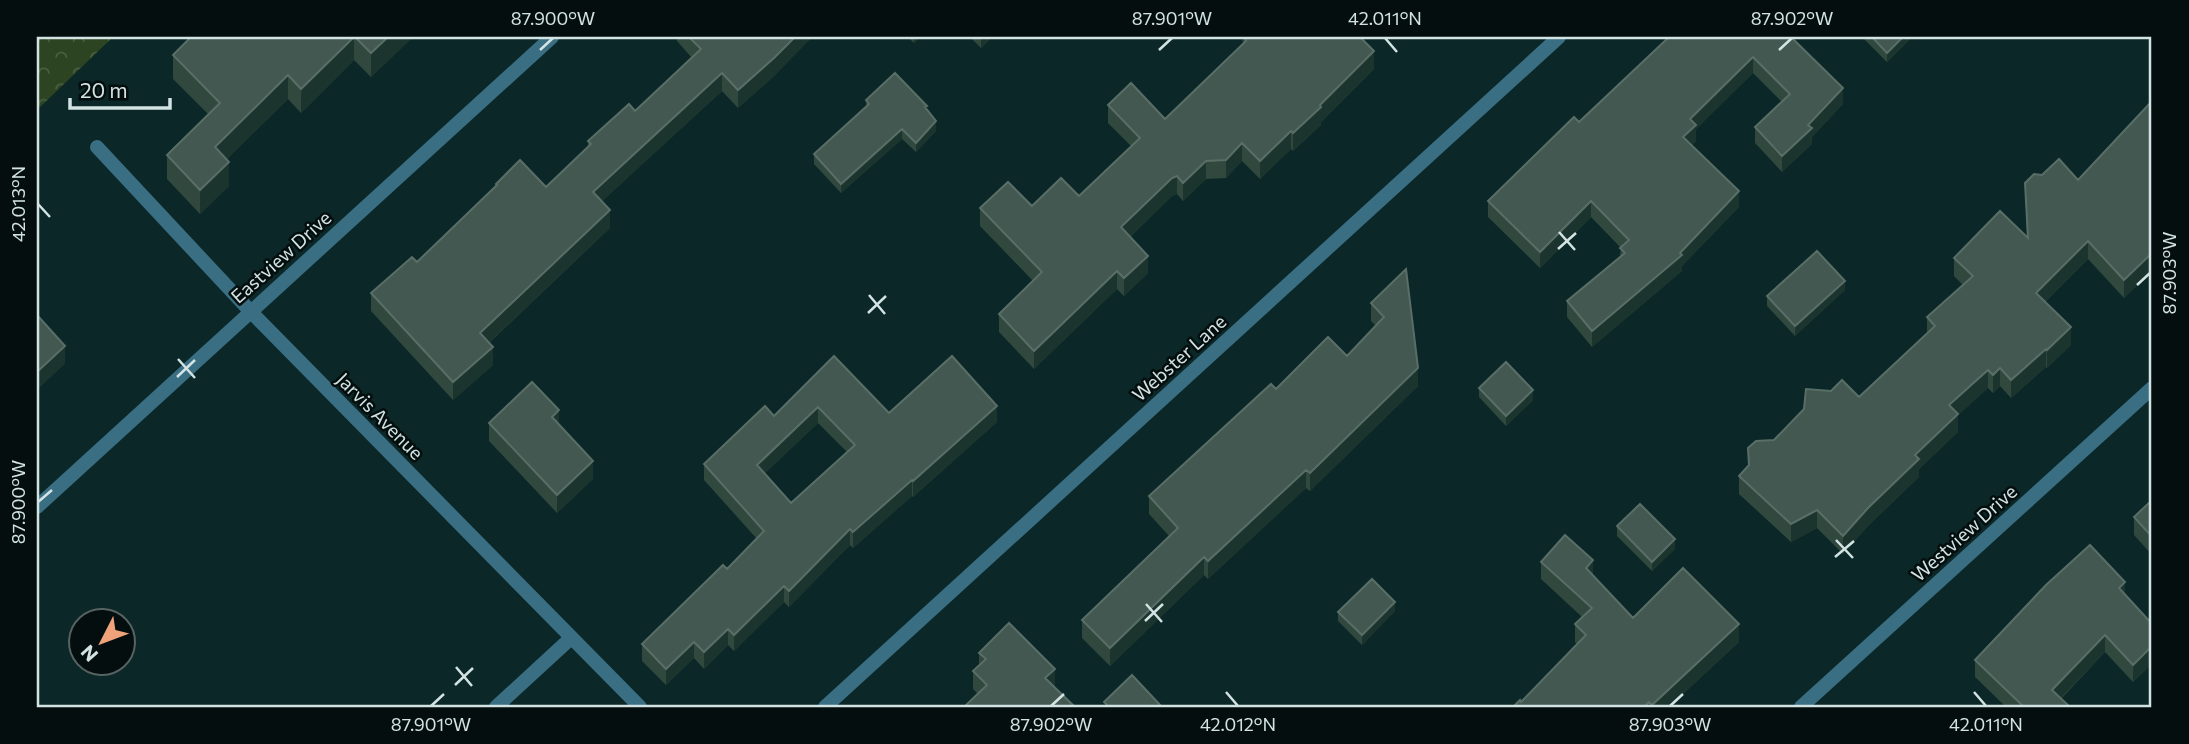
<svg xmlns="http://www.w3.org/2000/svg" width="2189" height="744" viewBox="0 0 2189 744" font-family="Commissioner,sans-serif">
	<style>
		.park { fill: url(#park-crowns) }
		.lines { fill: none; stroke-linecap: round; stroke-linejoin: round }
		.lane { stroke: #3a6e83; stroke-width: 14 }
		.street { stroke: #3a6e83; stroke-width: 14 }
		.wall { fill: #31483e; fill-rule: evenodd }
		.shaded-wall { fill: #1b342e }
		.building { fill: #435850; stroke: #596e67; stroke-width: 2; fill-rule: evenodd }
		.ticks { fill: none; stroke: #d3e3e3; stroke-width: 2.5 }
		.labels { text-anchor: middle; stroke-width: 5; stroke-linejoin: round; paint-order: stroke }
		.street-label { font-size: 19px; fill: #d3e3e3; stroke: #040e0e }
		.neatline { fill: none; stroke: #d3e3e3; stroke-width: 2.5 }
		.ticks-label { font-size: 18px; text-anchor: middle; fill: #d3e3e3 }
	</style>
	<defs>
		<pattern id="park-crowns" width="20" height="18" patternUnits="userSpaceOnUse" patternTransform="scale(1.75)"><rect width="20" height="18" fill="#2c4421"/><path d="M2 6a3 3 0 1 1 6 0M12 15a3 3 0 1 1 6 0" fill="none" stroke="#4a5f41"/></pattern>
	</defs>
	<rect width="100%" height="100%" fill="#0b2727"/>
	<!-- park -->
	<path class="park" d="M 37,37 L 113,37 L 37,110 Z"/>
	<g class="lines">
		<!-- lane -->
		<path class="lane" d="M 97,147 L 251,312"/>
		<!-- street -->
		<path class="street" d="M 251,312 L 640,707
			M 37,507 L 552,37
			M 496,707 L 571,638
			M 825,707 L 1559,37
			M 1801,707 L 2152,388"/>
	</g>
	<!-- wall -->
	<path class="wall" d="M 191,37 L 413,37 L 371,77 L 354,60 L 301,113 L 288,99 L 226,160 L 229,186 L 200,214 L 167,179 L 167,155 L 208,114 L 173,79 L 173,55 Z
		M 677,37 L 812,37 L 774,76 L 738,108 L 722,91 L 602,201 L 610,228 L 489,343 L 493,365 L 453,400 L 371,311 L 371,293 L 417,262 L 496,186 L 496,184 L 546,187 L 588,147 L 588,141 L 635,111 L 692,58 L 677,41 Z
		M 908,37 L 920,37 L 914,43 Z
		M 970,37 L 992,37 L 981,48 Z
		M 1242,37 L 1360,37 L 1374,69 L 1321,122 L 1321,125 L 1293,151 L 1291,149 L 1260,179 L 1242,161 L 1226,178 L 1206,179 L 1183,201 L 1177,194 L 1172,196 L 1130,237 L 1148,273 L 1124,296 L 1117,289 L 1034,369 L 999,332 L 999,314 L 1033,281 L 980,226 L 980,208 L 1032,206 L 1079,196 L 1131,146 L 1108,123 L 1108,105 L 1165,119 L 1243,44 Z
		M 1669,37 L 1797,37 L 1794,40 L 1843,104 L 1812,137 L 1812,144 L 1782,172 L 1755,143 L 1755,127 L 1782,102 L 1753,73 L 1696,129 L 1696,141 L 1692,145 L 1739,207 L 1682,266 L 1682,271 L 1592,347 L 1567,317 L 1567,301 L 1620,256 L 1621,248 L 1591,217 L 1540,268 L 1488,217 L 1488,201 L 1579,122 Z
		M 1862,37 L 1912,37 L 1887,62 Z
		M 866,100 L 927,110 L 936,131 L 916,152 L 902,139 L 841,193 L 814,164 L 814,154 L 866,107 Z
		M 2152,101 L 2152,271 L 2124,298 L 2088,259 L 2045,302 L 2071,345 L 2047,368 L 2046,367 L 2011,398 L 2000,386 L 1993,393 L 1988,388 L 1958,415 L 1958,432 L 1919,469 L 1919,477 L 1868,526 L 1843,554 L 1817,528 L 1791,542 L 1739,494 L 1739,476 L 1774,440 L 1859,397 L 1927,334 L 1927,317 L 1963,285 L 1954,276 L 1954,258 L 2027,237 L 2025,183 L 2078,180 Z
		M 1406,269 L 1418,386 L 1310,491 L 1306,488 L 1208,579 L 1204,575 L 1110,666 L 1082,638 L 1082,620 L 1169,536 L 1149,514 L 1149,496 L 1276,389 L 1347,356 L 1376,326 L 1371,321 L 1371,303 Z
		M 1845,290 L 1795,336 L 1767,306 L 1767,296 Z
		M 834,356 L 889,413 L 997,422 L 913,497 L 912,496 L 853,548 L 850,545 L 789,607 L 784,602 L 734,651 L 728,645 L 704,669 L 694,658 L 666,685 L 642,661 L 642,644 L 727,569 L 757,539 L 704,480 L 704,464 L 774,416 ZM 818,423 L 847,452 L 791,503 L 765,473 Z
		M 1479,388 L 1533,400 L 1506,426 L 1479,397 Z
		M 489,423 L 559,425 L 593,479 L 557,513 L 489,441 Z
		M 2152,500 L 2152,555 L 2134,535 L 2134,517 Z
		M 1617,526 L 1675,549 L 1652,571 L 1617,536 Z
		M 1541,562 L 1593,575 L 1633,618 L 1739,642 L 1669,707 L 1513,707 L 1521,702 L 1577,644 L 1575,642 L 1575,624 L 1582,617 L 1541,579 Z
		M 2125,595 L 2152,624 L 2152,664 L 2133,682 L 2105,652 L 2061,699 L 2070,707 L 2006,707 L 1975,677 L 1975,660 Z
		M 1395,611 L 1362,645 L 1338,621 L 1338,612 Z
		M 979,653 L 1055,687 L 978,694 L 973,689 L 973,671 L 979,665 Z"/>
	<!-- shaded-wall -->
	<path class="shaded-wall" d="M 354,37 L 354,60 L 301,113 L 301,89 Z
		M 388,37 L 413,37 L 371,77 L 371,53 Z
		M 795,37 L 812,37 L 774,76 L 738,108 L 738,90 Z
		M 914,37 L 920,37 L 914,43 Z
		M 983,37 L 992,37 L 981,48 L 981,38 Z
		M 1903,37 L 1912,37 L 1887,62 L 1887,53 Z
		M 1374,51 L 1374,69 L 1321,122 L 1321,125 L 1293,151 L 1293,133 Z
		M 1753,57 L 1753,73 L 1696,129 L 1696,141 L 1683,153 L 1683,137 L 1690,119 Z
		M 722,73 L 722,91 L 593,210 L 593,192 Z
		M 288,75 L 288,99 L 215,171 L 215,147 Z
		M 1843,88 L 1843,104 L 1812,137 L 1812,144 L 1782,172 L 1782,156 L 1808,125 Z
		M 936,121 L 936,131 L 916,152 L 916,143 Z
		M 902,129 L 902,139 L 841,193 L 841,184 Z
		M 1291,131 L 1291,149 L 1260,179 L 1260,161 Z
		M 1242,143 L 1242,161 L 1226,178 L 1226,160 Z
		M 1206,161 L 1206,179 L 1183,201 L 1183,183 Z
		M 229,162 L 229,186 L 200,214 L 200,190 Z
		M 1177,176 L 1177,194 L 1172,196 L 1121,245 L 1121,227 L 1172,178 Z
		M 1739,191 L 1739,207 L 1682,266 L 1682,271 L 1592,347 L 1592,331 L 1680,253 Z
		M 1591,201 L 1591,217 L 1540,268 L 1540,252 Z
		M 610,210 L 610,228 L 480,351 L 480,333 Z
		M 2088,241 L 2088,259 L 2036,311 L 2036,293 Z
		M 2152,253 L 2152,271 L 2124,298 L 2124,280 Z
		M 1148,256 L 1148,273 L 1124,296 L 1124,278 Z
		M 1117,271 L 1117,289 L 1034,369 L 1034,351 Z
		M 1845,281 L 1845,290 L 1795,336 L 1795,326 Z
		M 2071,327 L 2071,345 L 2047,368 L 2047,350 Z
		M 65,346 L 65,364 L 37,390 L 37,372 Z
		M 493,347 L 493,365 L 453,400 L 453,382 Z
		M 2046,349 L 2046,367 L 2011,398 L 2011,380 Z
		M 1418,368 L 1418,386 L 1310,491 L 1310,473 Z
		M 2000,368 L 2000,386 L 1993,393 L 1993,375 Z
		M 1988,370 L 1988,388 L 1958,415 L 1958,432 L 1919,469 L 1919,477 L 1868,526 L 1843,554 L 1843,536 L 1915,455 L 1949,405 Z
		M 1533,390 L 1533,400 L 1506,426 L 1506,416 Z
		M 997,406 L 997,422 L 913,497 L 913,481 Z
		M 818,407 L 818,423 L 757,481 L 757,465 Z
		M 559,410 L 559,428 L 552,417 Z
		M 593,461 L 593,479 L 557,513 L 557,495 Z
		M 1306,470 L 1306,488 L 1208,579 L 1208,561 Z
		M 912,480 L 912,496 L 853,548 L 853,532 Z
		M 1817,510 L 1817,528 L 1791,542 L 1791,524 Z
		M 850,529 L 850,545 L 789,607 L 789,591 Z
		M 1675,539 L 1675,549 L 1652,571 L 1652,562 Z
		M 1204,557 L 1204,575 L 1110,666 L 1110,648 Z
		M 1593,560 L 1593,578 L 1586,568 Z
		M 2125,582 L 2125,600 L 2119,588 Z
		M 784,586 L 784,602 L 734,651 L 734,635 Z
		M 1395,602 L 1395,611 L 1362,645 L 1362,635 Z
		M 1739,624 L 1739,642 L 1669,707 L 1652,707 L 1652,705 Z
		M 728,629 L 728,645 L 704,669 L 704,652 Z
		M 2105,635 L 2105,652 L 2052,707 L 2052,690 Z
		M 694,642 L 694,658 L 666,685 L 666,669 Z
		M 2152,646 L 2152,664 L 2133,682 L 2133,665 Z
		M 1055,669 L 1055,687 L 1045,696 L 1045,678 Z"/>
	<!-- building -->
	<path class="building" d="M 191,37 L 354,37 L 301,89 L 288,75 L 215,147 L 229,162 L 200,190 L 167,155 L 220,103 L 173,55 Z
		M 355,37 L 388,37 L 371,53 Z
		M 689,37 L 795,37 L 774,58 L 738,90 L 722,73 L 593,192 L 610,210 L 480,333 L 493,347 L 453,382 L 371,293 L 412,257 L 417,262 L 497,185 L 496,184 L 520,160 L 546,187 L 591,144 L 588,141 L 629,104 L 635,111 L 701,49 Z
		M 1245,37 L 1360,37 L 1374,51 L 1320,105 L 1321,107 L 1293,133 L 1291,131 L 1260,161 L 1242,143 L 1226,160 L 1206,161 L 1183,183 L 1177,176 L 1172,178 L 1121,227 L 1148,256 L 1124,278 L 1117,271 L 1034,351 L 999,314 L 1042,272 L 980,208 L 1008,182 L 1032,206 L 1061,178 L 1079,196 L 1140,138 L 1108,105 L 1131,83 L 1165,119 L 1246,41 Z
		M 1669,37 L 1791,37 L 1843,88 L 1808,125 L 1812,128 L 1782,156 L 1755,127 L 1790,94 L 1753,57 L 1690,119 L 1696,125 L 1683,137 L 1739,191 L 1680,253 L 1682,255 L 1592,331 L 1567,301 L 1625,253 L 1620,248 L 1629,240 L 1591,201 L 1540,252 L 1488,201 L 1574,117 L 1579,122 Z
		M 1872,37 L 1903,37 L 1887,53 Z
		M 895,73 L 927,106 L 925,107 L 936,121 L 916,143 L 902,129 L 841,184 L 814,154 L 869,104 L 866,100 Z
		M 2152,101 L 2152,253 L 2124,280 L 2088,241 L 2036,293 L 2071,327 L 2047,350 L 2046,349 L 2011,380 L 2000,368 L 1993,375 L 1988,370 L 1949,405 L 1958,414 L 1915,455 L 1919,459 L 1868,508 L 1843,536 L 1817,510 L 1791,524 L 1739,476 L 1749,465 L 1748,448 L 1756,441 L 1774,440 L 1804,409 L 1806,389 L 1831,391 L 1842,380 L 1859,397 L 1935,326 L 1927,317 L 1973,276 L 1954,258 L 2000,211 L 2028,238 L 2025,183 L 2034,174 L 2042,175 L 2059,159 L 2078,180 Z
		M 1817,251 L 1845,281 L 1795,326 L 1767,296 Z
		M 1406,269 L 1418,368 L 1310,473 L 1306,470 L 1208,561 L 1204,557 L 1110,648 L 1082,620 L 1178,528 L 1149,496 L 1271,384 L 1276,389 L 1328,337 L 1347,356 L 1384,317 L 1371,303 Z
		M 37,315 L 65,346 L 37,372 Z
		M 834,356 L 889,413 L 952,356 L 997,406 L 913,481 L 912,480 L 853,532 L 850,529 L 789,591 L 784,586 L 734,635 L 728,629 L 704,652 L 694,642 L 666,669 L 642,644 L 723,565 L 727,569 L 764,531 L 704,464 L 765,406 L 774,416 ZM 818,407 L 855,445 L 791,503 L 757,465 Z
		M 1506,362 L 1533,390 L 1506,416 L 1479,388 Z
		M 532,382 L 559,410 L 552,417 L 593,461 L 557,495 L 489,423 Z
		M 2152,500 L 2152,537 L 2134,517 Z
		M 1640,504 L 1675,539 L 1652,562 L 1617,526 Z
		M 1565,535 L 1593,560 L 1586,568 L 1633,618 L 1683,568 L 1739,624 L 1652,705 L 1649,702 L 1644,707 L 1513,707 L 1520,700 L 1521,702 L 1586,635 L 1575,624 L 1592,608 L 1541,562 Z
		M 2090,545 L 2125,582 L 2119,588 L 2152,624 L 2152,646 L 2133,665 L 2105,635 L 2052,690 L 2070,707 L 2024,707 L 1975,660 L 2046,585 Z
		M 1372,579 L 1395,602 L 1362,635 L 1338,612 Z
		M 1009,623 L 1055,669 L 1045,678 L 1075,707 L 964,707 L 987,685 L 973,671 L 986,659 L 979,653 Z
		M 1132,675 L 1162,707 L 1109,707 L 1104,702 Z"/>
	<!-- ticks -->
	<path class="ticks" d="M 1385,38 L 1397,52M 540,50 L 553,38M 1159,50 L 1172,38M 1779,50 L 1792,38M 38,204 L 50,217M 1559,232 L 1575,250M 1558,249 L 1576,233M 2137,285 L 2150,273M 869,295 L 885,314M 868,313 L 886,296M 178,359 L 195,378M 177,377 L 195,360M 38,502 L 52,490M 1836,540 L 1853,558M 1835,557 L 1854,541M 1146,604 L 1162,622M 1145,621 L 1163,604M 456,667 L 472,686M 455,685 L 473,668M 1226,692 L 1238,706M 1974,692 L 1986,706M 431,706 L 444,694M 1051,706 L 1064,694M 1670,706 L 1683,694"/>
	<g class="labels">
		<!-- street labels -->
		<g class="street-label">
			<text transform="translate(281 257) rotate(-42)" y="7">Eastview Drive</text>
			<text transform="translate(1179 358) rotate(-42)" y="7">Webster Lane</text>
			<text transform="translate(380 416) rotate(45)" y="7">Jarvis Avenue</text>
			<text transform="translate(1964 533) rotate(-42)" y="7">Westview Drive</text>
		</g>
	</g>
	<!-- border -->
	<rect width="2189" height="744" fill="none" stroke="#040e0e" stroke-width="77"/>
	<!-- north arrow -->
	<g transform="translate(102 642) rotate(228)"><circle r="33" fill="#040e0e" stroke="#576363" stroke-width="2"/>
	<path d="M0-5L12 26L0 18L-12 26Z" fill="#f0a27a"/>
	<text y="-10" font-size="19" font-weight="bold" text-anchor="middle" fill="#d3e3e3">N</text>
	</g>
	<!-- scale -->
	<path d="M70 98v10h100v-10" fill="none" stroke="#d3e3e3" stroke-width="3.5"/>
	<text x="80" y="98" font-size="21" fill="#d3e3e3" stroke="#040e0e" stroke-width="5" paint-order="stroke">20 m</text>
	<rect x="38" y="38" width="2112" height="668" class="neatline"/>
	<g class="ticks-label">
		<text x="553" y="25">87.900°W</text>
		<text x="1172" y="25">87.901°W</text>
		<text x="1385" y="25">42.011°N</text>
		<text x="1792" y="25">87.902°W</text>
		<text transform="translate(19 204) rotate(-90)" y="6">42.013°N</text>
		<text transform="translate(2170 273) rotate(-90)" y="6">87.903°W</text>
		<text transform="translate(19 502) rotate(-90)" y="6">87.900°W</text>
		<text x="431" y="731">87.901°W</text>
		<text x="1051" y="731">87.902°W</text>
		<text x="1238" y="731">42.012°N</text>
		<text x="1670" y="731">87.903°W</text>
		<text x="1986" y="731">42.011°N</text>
	</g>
</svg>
